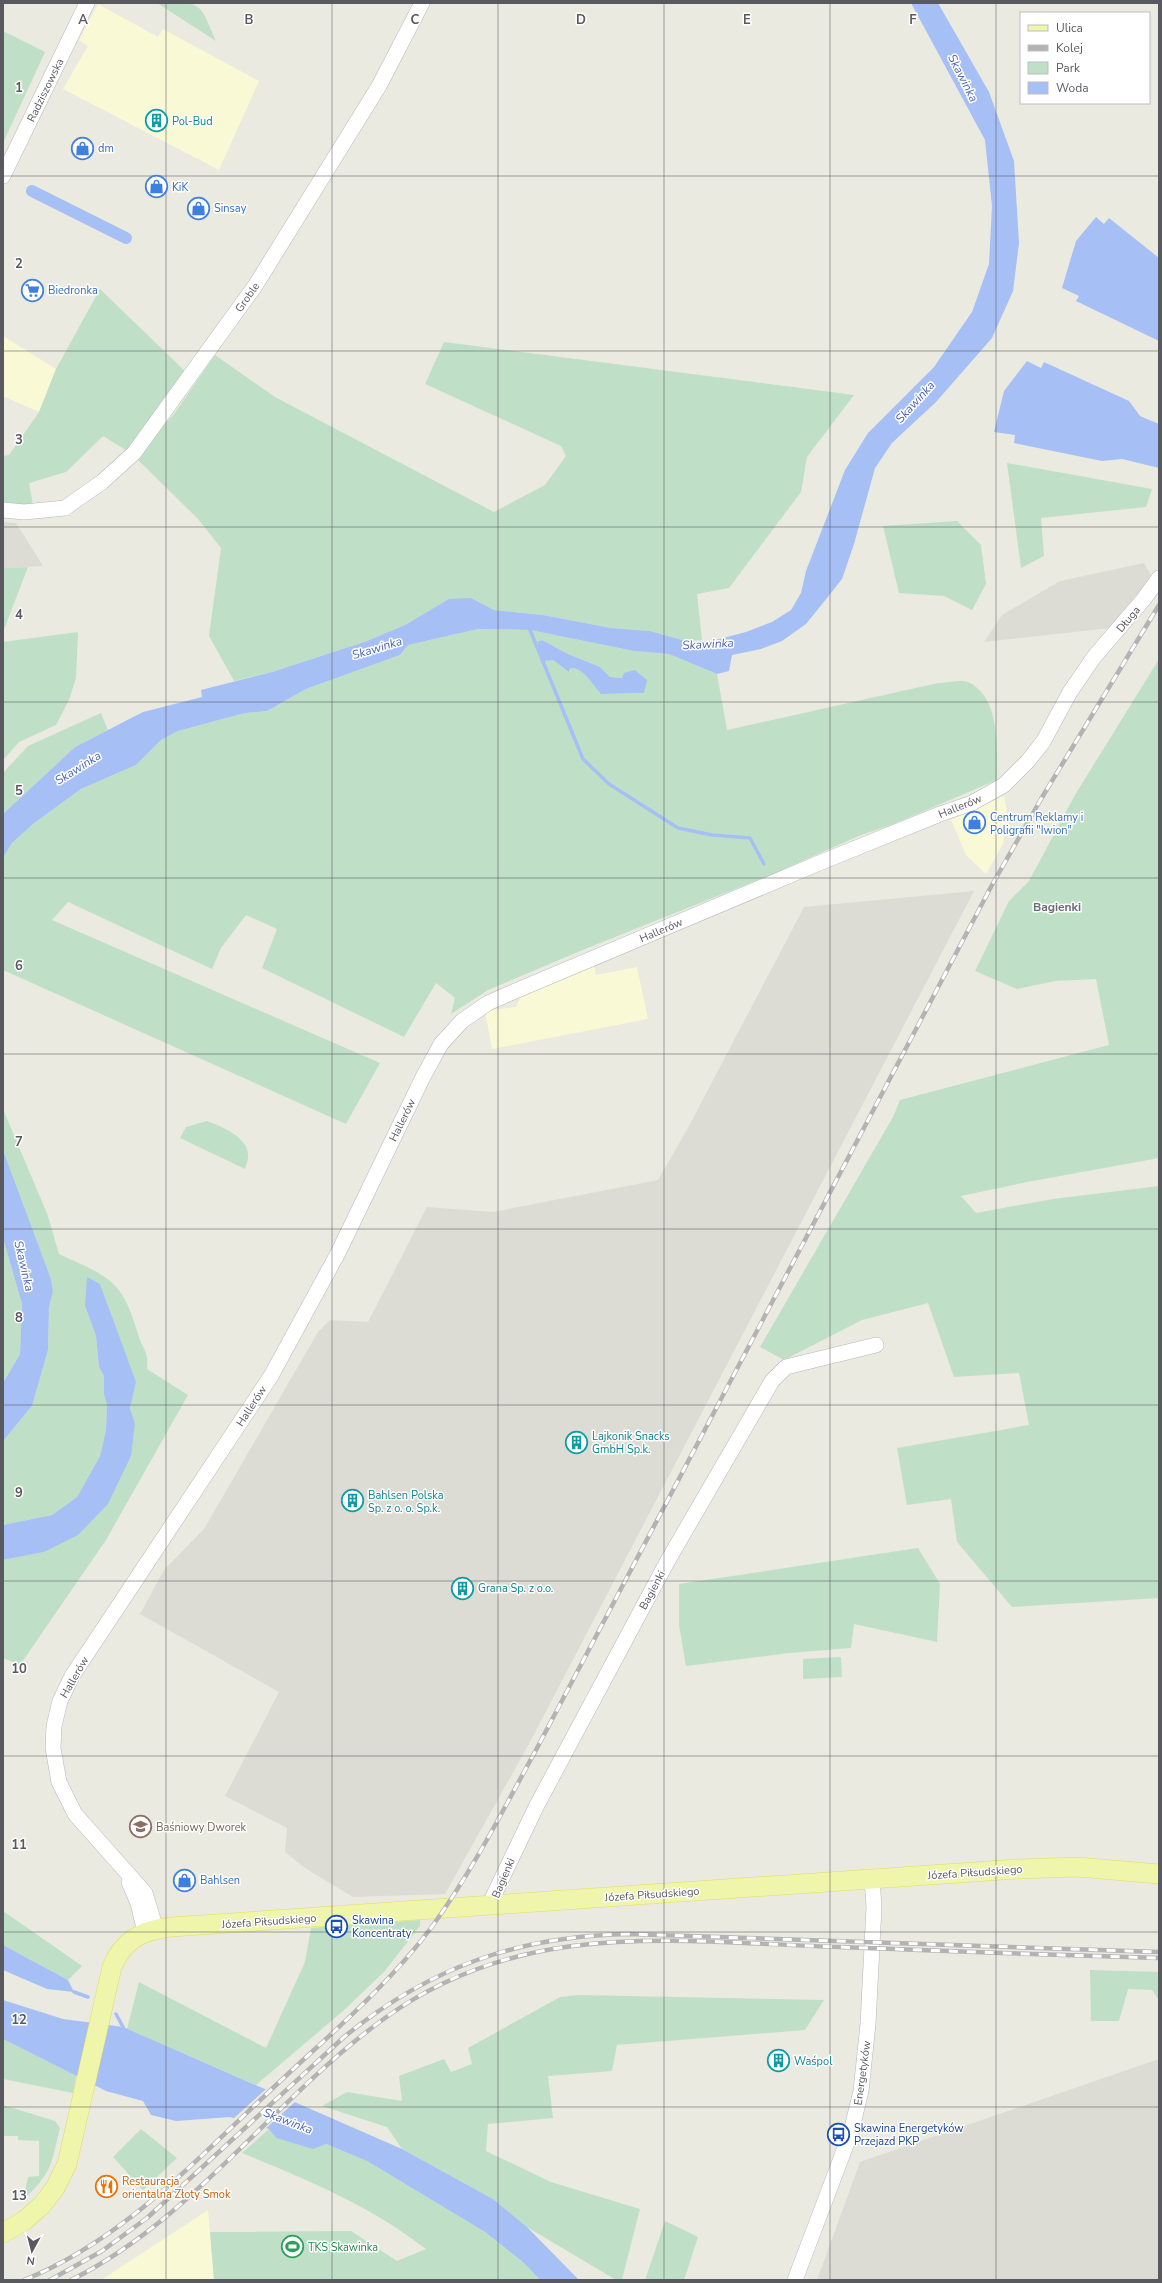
<svg xmlns="http://www.w3.org/2000/svg" width="1162" height="2283" viewBox="0 0 1162 2283" font-family="'Nunito Sans',sans-serif">
	<style>
		.commercial { fill: #f9f9d6 }
		.industrial { fill: #dcdcd5 }
		.green { fill: #bfe0c7; fill-rule: evenodd }
		.water { fill: #a6bff5 }
		.pier { fill: #eaeae0 }
		.lines { fill: none; stroke-linecap: round; stroke-linejoin: round }
		.stream { stroke: #a6bff5; stroke-width: 3.5 }
		.canal { stroke: #a6bff5; stroke-width: 12 }
		.minor-casing { stroke: #b8b8be; stroke-width: 16 }
		.major-casing { stroke: #e1dd63; stroke-width: 20 }
		.minor { stroke: #fff; stroke-width: 15 }
		.major { stroke: #eff5aa; stroke-width: 19 }
		.rail-casing { stroke: #b3b3b4; stroke-width: 4.5 }
		.rail { stroke: #fff; stroke-width: 3; stroke-dasharray: 9; stroke-linecap: butt }
		.grid { fill: none; stroke: #595a60; stroke-width: 1; stroke-opacity: 0.55 }
		.labels { text-anchor: middle; stroke-width: 3; stroke-linejoin: round; paint-order: stroke }
		.street-label { font-size: 11px; fill: #595a60; stroke: #fff }
		.culture-label { font-size: 11px; fill: #0d838f; stroke: #fff; text-anchor: start }
		.shop-label { font-size: 11px; fill: #366cbe; stroke: #fff; text-anchor: start }
		.education-label { font-size: 11px; fill: #785e54; stroke: #fff; text-anchor: start }
		.transit-label { font-size: 11px; fill: #164399; stroke: #fff; text-anchor: start }
		.food-label { font-size: 11px; fill: #c56008; stroke: #fff; text-anchor: start }
		.leisure-label { font-size: 11px; fill: #27864d; stroke: #fff; text-anchor: start }
		.water-label { font-size: 12px; font-style: italic; fill: #4c65b4; stroke: #fff }
		.neighbourhood-label { font-size: 12px; font-weight: bold; fill: #6a6c72; stroke: #fff }
		.grid-label { font-size: 13px; text-anchor: middle; font-weight: bold; fill: #595a60; stroke: #fff; stroke-width: 3; stroke-linejoin: round; paint-order: stroke }
	</style>
	<rect width="100%" height="100%" fill="#eaeae0"/>
	<!-- commercial -->
	<path class="commercial" d="M 98,4 L 158,37 L 163,29 L 259,81 L 219,170 L 63,89 L 88,46 L 79,40 Z
		M 3,336 L 56,369 L 39,412 L 3,396 Z
		M 1004,796 L 1007,811 L 1003,844 L 986,874 L 966,855 L 951,820 Z
		M 594,965 L 596,975 L 637,967 L 648,1019 L 492,1049 L 485,1011 L 516,1007 L 522,994 Z
		M 208,2210 L 214,2280 L 101,2280 Z"/>
	<!-- industrial -->
	<path class="industrial" d="M 3,522 L 16,523 L 43,566 L 3,568 Z
		M 1144,563 L 1151,575 L 1143,589 L 1111,628 L 984,642 L 1002,615 L 1060,581 Z
		M 974,891 L 529,1744 L 445,1894 L 353,1897 L 305,1868 L 285,1852 L 287,1828 L 225,1796 L 279,1692 L 140,1614 L 164,1570 L 204,1529 L 318,1332 L 330,1320 L 368,1322 L 427,1207 L 493,1212 L 658,1180 L 688,1128 L 804,907 Z
		M 1159,2059 L 1159,2280 L 817,2280 L 860,2162 Z"/>
	<!-- green -->
	<path class="green" d="M 157,3 C 203,3 198,0 216,41 Z
		M 3,31 L 45,52 L 3,143 Z
		M 100,289 L 187,373 L 129,452 L 103,436 L 66,472 L 29,483 L 33,505 L 3,505 L 3,456 L 9,455 L 39,412 L 56,369 Z
		M 444,342 L 854,395 L 807,457 L 801,492 L 729,588 L 697,594 L 702,640 L 686,641 L 650,631 L 611,628 L 543,615 L 494,610 L 471,598 L 432,609 L 405,625 L 367,641 L 272,672 L 234,681 L 209,636 L 221,548 L 198,519 L 135,457 L 174,414 L 215,355 L 275,397 L 494,512 L 545,485 L 566,456 L 561,446 L 425,384 Z
		M 1007,463 L 1152,489 L 1146,507 L 1041,518 L 1044,556 L 1021,568 Z
		M 957,521 L 981,545 L 986,584 L 972,610 L 944,596 L 899,593 L 883,526 Z
		M 28,567 L 3,632 L 3,568 Z
		M 478,629 L 530,630 L 634,651 L 669,654 L 717,674 L 727,730 L 938,683 C 946,683 961,679 968,682 C 1001,697 997,751 997,780 L 891,825 L 861,835 L 773,874 L 585,949 L 488,990 L 451,1014 L 455,998 L 436,983 L 404,1037 L 262,968 L 277,929 L 246,915 L 221,948 L 212,969 L 68,902 L 52,920 L 380,1063 L 346,1124 L 3,970 L 3,858 L 12,843 L 33,824 L 81,789 L 136,765 L 161,740 L 178,731 L 245,713 L 267,711 L 306,689 L 400,655 L 408,645 ZM 542,640 L 566,653 L 600,667 L 610,677 L 622,678 L 643,693 L 601,694 C 593,685 584,667 571,668 L 570,672 L 553,660 L 549,660 Z
		M 78,632 L 76,678 L 69,700 L 56,725 L 19,742 L 3,760 L 3,642 Z
		M 1159,659 L 1159,1158 L 1027,1182 L 961,1196 L 976,1213 L 1053,1199 L 1159,1186 L 1159,1598 L 1012,1607 L 957,1542 L 951,1499 L 907,1505 L 897,1448 L 1029,1425 L 1019,1373 L 954,1377 L 928,1303 L 862,1320 L 784,1360 L 760,1347 L 893,1117 L 900,1100 L 1109,1045 L 1096,979 L 1055,981 L 1017,989 L 975,971 L 1009,901 L 1029,881 L 1075,795 Z
		M 101,713 L 108,730 L 75,747 L 3,814 L 3,773 L 28,746 Z
		M 3,1109 L 48,1216 L 59,1254 C 109,1277 122,1279 138,1334 C 143,1351 149,1350 147,1369 L 188,1395 L 106,1540 L 20,1665 L 3,1658 L 3,1560 L 44,1552 L 135,1423 L 130,1408 L 135,1382 L 100,1284 L 85,1306 L 96,1336 L 99,1367 L 104,1376 L 104,1394 L 107,1405 L 106,1430 L 100,1456 L 77,1497 L 52,1515 L 3,1525 L 3,1441 L 32,1406 L 48,1350 L 49,1308 L 53,1291 L 51,1279 L 3,1150 Z
		M 207,1121 C 221,1126 250,1138 248,1157 C 248,1161 246,1165 245,1169 L 180,1138 L 186,1127 Z
		M 3,1238 L 22,1304 L 20,1354 L 3,1383 Z
		M 918,1548 L 940,1584 L 937,1642 L 854,1624 L 851,1648 L 789,1653 L 686,1666 L 679,1625 L 679,1584 Z
		M 841,1657 L 842,1677 L 803,1679 L 803,1659 Z
		M 3,1911 L 82,1966 L 68,1980 L 3,1945 Z
		M 420,1920 L 420,1926 L 384,1972 L 343,2011 L 256,2085 L 127,2029 L 139,1982 L 266,2048 L 305,1962 L 311,1928 Z
		M 1090,1970 L 1159,1972 L 1159,2000 L 1152,1990 L 1128,1989 L 1119,2021 L 1091,2021 Z
		M 579,1995 L 824,2000 L 805,2030 L 617,2045 L 612,2071 L 548,2076 L 553,2118 L 488,2124 L 486,2151 L 551,2182 L 640,2209 L 622,2280 L 616,2280 L 527,2227 L 493,2199 L 402,2149 L 387,2127 L 322,2106 L 347,2092 L 402,2101 L 399,2076 L 444,2059 L 451,2072 L 472,2064 L 468,2048 L 560,1997 Z
		M 3,2039 L 76,2076 L 73,2093 L 3,2079 Z
		M 3,2105 L 55,2121 L 60,2128 C 51,2165 52,2173 23,2200 L 28,2177 L 39,2176 L 39,2141 L 18,2140 L 18,2136 L 3,2136 Z
		M 141,2129 L 177,2158 L 143,2190 L 113,2157 Z
		M 269,2129 L 276,2138 L 313,2148 L 326,2144 L 367,2161 L 485,2232 L 524,2263 L 540,2280 L 214,2280 L 210,2232 L 351,2231 L 397,2261 L 426,2249 C 371,2206 306,2179 242,2153 Z
		M 665,2221 L 698,2237 L 684,2280 L 645,2280 Z"/>
	<!-- water -->
	<path class="water" d="M 911,3 L 938,3 L 989,92 L 1014,161 L 1019,243 L 1013,291 L 992,338 L 936,402 L 892,443 L 875,468 L 854,544 L 842,579 L 823,603 L 806,624 L 782,641 L 761,649 L 732,655 L 729,671 L 717,674 L 669,654 L 634,651 L 530,630 L 478,629 L 408,645 L 400,655 L 306,689 L 267,711 L 245,713 L 178,731 L 161,740 L 136,765 L 81,789 L 33,824 L 12,843 L 3,858 L 3,814 L 75,747 L 143,712 L 202,697 L 201,690 L 272,672 L 367,641 L 405,625 L 449,599 L 471,598 L 494,610 L 543,615 L 611,628 L 650,631 L 686,641 L 712,641 L 746,632 L 772,622 L 791,610 L 801,593 L 806,571 L 845,470 L 868,433 L 934,367 L 972,312 L 989,264 L 992,206 L 985,140 Z
		M 1096,217 L 1104,224 L 1109,218 L 1159,258 L 1159,341 L 1076,301 L 1079,296 L 1062,288 L 1076,241 Z
		M 1027,361 L 1041,368 L 1044,362 L 1129,401 L 1140,416 L 1159,424 L 1159,468 L 1122,459 L 1102,461 L 1014,443 L 1015,435 L 994,432 L 1004,391 Z
		M 542,640 L 566,653 L 600,667 L 610,677 L 622,678 L 624,673 L 635,670 L 647,680 L 644,693 L 601,694 C 593,685 583,667 571,668 L 569,672 L 553,660 L 544,661 L 538,649 L 538,642 Z
		M 3,1150 L 51,1279 L 53,1291 L 49,1308 L 48,1350 L 32,1406 L 3,1441 L 3,1383 L 20,1354 L 22,1304 L 3,1238 Z
		M 87,1277 L 100,1284 L 136,1382 L 130,1408 L 135,1423 L 131,1456 L 108,1504 L 78,1535 L 44,1552 L 3,1560 L 3,1525 L 52,1515 L 77,1497 L 100,1456 L 106,1430 L 107,1405 L 104,1394 L 104,1376 L 99,1367 L 96,1336 L 85,1306 Z
		M 3,1945 L 68,1980 L 74,1992 L 47,1989 L 3,1970 Z
		M 3,2000 L 63,2019 L 123,2027 L 402,2149 L 493,2199 L 527,2227 L 579,2280 L 540,2280 L 524,2263 L 485,2232 L 367,2161 L 326,2144 L 313,2149 L 276,2138 L 269,2129 L 230,2117 L 176,2121 L 151,2115 L 143,2101 L 106,2091 L 3,2039 Z"/>
	<!-- pier -->
	<path class="pier" d="M 267,2088 L 296,2101 L 264,2130 L 232,2120 Z"/>
	<g class="lines">
		<!-- stream -->
		<path class="stream" d="M 532,627 L 530,630 L 583,759 L 609,784 L 678,828 L 712,835 L 750,838 L 764,864
			M 74,1992 L 88,1997
			M 116,2014 L 123,2027 L 123,2031"/>
		<!-- canal -->
		<path class="canal" d="M 32,191 L 126,238"/>
		<defs>
			<path id="minor" d="M 3,176 L 87,3
				M 3,510 L 24,512 L 65,508 L 102,482 L 134,453 L 255,286 L 379,86 L 422,3
				M 129,1882 L 138,1903 L 145,1932
				M 492,1905 L 493,1897 L 536,1807 L 667,1562 L 772,1381 L 786,1367 L 876,1345
				M 156,1929 L 145,1893 L 75,1814 L 59,1782 L 53,1748 L 54,1726 L 60,1701 L 72,1676 L 271,1376 L 338,1253 L 423,1077 L 441,1044 L 462,1021 L 488,1003 L 506,995 L 819,863 L 940,814 L 972,803 L 1004,785 L 1028,761 L 1043,742 L 1070,692 L 1094,657 L 1143,600 L 1159,578
				M 795,2280 L 851,2132 L 861,2091 L 868,2024 L 874,1907 L 872,1878"/>
			<path id="major" d="M 3,2233 L 25,2220 L 42,2205 L 55,2188 L 67,2164 L 112,1967 C 123,1940 142,1930 171,1927 L 1017,1869 L 1078,1867 L 1159,1874"/>
		</defs>
		<!-- minor casing -->
		<use href="#minor" class="minor-casing"/>
		<!-- major casing -->
		<use href="#major" class="major-casing"/>
		<!-- minor -->
		<use href="#minor" class="minor"/>
		<!-- major -->
		<use href="#major" class="major"/>
		<defs>
			<path id="rail" d="M 24,2280 C 123,2240 196,2160 273,2088 C 327,2037 386,1988 431,1928 C 472,1872 503,1810 536,1750 L 992,885 L 1041,799 L 1159,605
				M 50,2280 L 102,2251 L 147,2218 L 344,2037 C 430,1967 518,1936 629,1934 L 1159,1952
				M 71,2280 C 194,2219 275,2097 385,2018 C 525,1917 678,1942 839,1947 C 946,1951 1052,1955 1159,1958"/>
		</defs>
		<!-- rail casing -->
		<use href="#rail" class="rail-casing"/>
		<!-- rail -->
		<use href="#rail" class="rail"/>
	</g>
	<!-- grid -->
	<path class="grid" d="M 166,3 L 166,2280M 332,3 L 332,2280M 498,3 L 498,2280M 664,3 L 664,2280M 830,3 L 830,2280M 996,3 L 996,2280M 3,176 L 1159,176M 3,351 L 1159,351M 3,527 L 1159,527M 3,702 L 1159,702M 3,878 L 1159,878M 3,1054 L 1159,1054M 3,1229 L 1159,1229M 3,1405 L 1159,1405M 3,1581 L 1159,1581M 3,1756 L 1159,1756M 3,1932 L 1159,1932M 3,2107 L 1159,2107"/>
	<!-- icons -->
	<defs>
		<symbol id="building-ring" viewBox="-11 -11 22 22"><circle r="9.5" fill="#fff" stroke="#0f9aa8" stroke-width="1.5"/><path d="M-4-6H4V6H1V3H-1V6H-4ZM-2.5-4.3h1.7v1.8h-1.7ZM.8-4.3h1.7v1.8H.8ZM-2.5-1h1.7V.8h-1.7ZM.8-1h1.7V.8H.8Z" fill="#0f9aa8"/></symbol>
		<symbol id="shop-ring" viewBox="-11 -11 22 22"><circle r="9.5" fill="#fff" stroke="#3f7fe0" stroke-width="1.5"/><path d="M-5-2.5h2.3a2.7 3.5 0 0 1 5.4 0H5L5.5 6h-11ZM-1.5-2.5h3a1.5 2.3 0 0 0-3 0Z" fill="#3f7fe0"/></symbol>
		<symbol id="supermarket-ring" viewBox="-11 -11 22 22"><circle r="9.5" fill="#fff" stroke="#3f7fe0" stroke-width="1.5"/><path d="M-6-5.5h2.5l.6 2H6L4.5 2H-2.5L-4.4-4H-6ZM-1.5 3.2a1.3 1.3 0 1 0 .1 0ZM3 3.2a1.3 1.3 0 1 0 .1 0Z" fill="#3f7fe0"/></symbol>
		<symbol id="school-ring" viewBox="-11 -11 22 22"><circle r="9.5" fill="#fff" stroke="#8d6e63" stroke-width="1.5"/><path d="M0-5L7-2L0 1L-7-2ZM-4 1L0 2.5L4 1V4Q0 6-4 4Z" fill="#8d6e63"/></symbol>
		<symbol id="bus-ring" viewBox="-11 -11 22 22"><circle r="9.5" fill="#fff" stroke="#1a4fb4" stroke-width="1.5"/><path d="M-5-6H5V4H4V6H2V4H-2V6H-4V4H-5ZM-3.5-4V0h7V-4ZM-3.5 1.2v1.5H-2V1.2ZM2 1.2v1.5H3.5V1.2Z" fill="#1a4fb4"/></symbol>
		<symbol id="restaurant-ring" viewBox="-11 -11 22 22"><circle r="9.5" fill="#fff" stroke="#e8710a" stroke-width="1.5"/><path d="M-5-6h1v4h1v-4h1v4h1v-4h1v5L-1.5 .5V6h-2V.5L-5-1ZM5-6V6H3V1.5H1.5Q1.5-4 5-6Z" fill="#e8710a"/></symbol>
		<symbol id="stadium-ring" viewBox="-11 -11 22 22"><circle r="9.5" fill="#fff" stroke="#2e9e5b" stroke-width="1.5"/><path d="M0-5a6.5 5 0 1 0 0 10a6.5 5 0 1 0 0-10ZM-3.5-1.8h7v3.6h-7Z" fill="#2e9e5b"/></symbol>
	</defs>
	<g fill-rule="evenodd">
		<use href="#building-ring" x="144" y="108" width="25" height="25"/>
		<use href="#shop-ring" x="70" y="136" width="25" height="25"/>
		<use href="#shop-ring" x="144" y="174" width="25" height="25"/>
		<use href="#shop-ring" x="186" y="196" width="25" height="25"/>
		<use href="#supermarket-ring" x="20" y="278" width="25" height="25"/>
		<use href="#shop-ring" x="962" y="810" width="25" height="25"/>
		<use href="#building-ring" x="564" y="1430" width="25" height="25"/>
		<use href="#building-ring" x="340" y="1488" width="25" height="25"/>
		<use href="#building-ring" x="450" y="1576" width="25" height="25"/>
		<use href="#school-ring" x="128" y="1814" width="25" height="25"/>
		<use href="#shop-ring" x="172" y="1868" width="25" height="25"/>
		<use href="#bus-ring" x="324" y="1914" width="25" height="25"/>
		<use href="#building-ring" x="766" y="2048" width="25" height="25"/>
		<use href="#bus-ring" x="826" y="2122" width="25" height="25"/>
		<use href="#restaurant-ring" x="94" y="2174" width="25" height="25"/>
		<use href="#stadium-ring" x="280" y="2234" width="25" height="25"/>
	</g>
	<g class="labels">
		<!-- street labels -->
		<g class="street-label">
			<text transform="translate(45 90) rotate(-64)" y="4">Radziszowska</text>
			<text transform="translate(247 297) rotate(-55)" y="4">Groble</text>
			<text transform="translate(1128 619) rotate(-50)" y="4">Długa</text>
			<text transform="translate(960 806) rotate(-22)" y="4">Hallerów</text>
			<text transform="translate(661 930) rotate(-23)" y="4">Hallerów</text>
			<text transform="translate(402 1120) rotate(-64)" y="4">Hallerów</text>
			<text transform="translate(251 1406) rotate(-57)" y="4">Hallerów</text>
			<text transform="translate(652 1590) rotate(-62)" y="4">Bagienki</text>
			<text transform="translate(74 1677) rotate(-60)" y="4">Hallerów</text>
			<text transform="translate(975 1872) rotate(-4)" y="4">Józefa Piłsudskiego</text>
			<text transform="translate(503 1878) rotate(-67)" y="4">Bagienki</text>
			<text transform="translate(652 1894) rotate(-4)" y="4">Józefa Piłsudskiego</text>
			<text transform="translate(269 1921) rotate(-4)" y="4">Józefa Piłsudskiego</text>
			<text transform="translate(862 2073) rotate(-82)" y="4">Energetyków</text>
		</g>
		<!-- culture labels -->
		<g class="culture-label">
			<text x="172" y="125">Pol-Bud</text>
			<text x="592" y="1440">Lajkonik Snacks<tspan x="592" dy="13">GmbH Sp.k.</tspan></text>
			<text x="368" y="1499">Bahlsen Polska<tspan x="368" dy="13">Sp. z o. o. Sp.k.</tspan></text>
			<text x="478" y="1592">Grana Sp. z o.o.</text>
			<text x="794" y="2065">Waśpol</text>
		</g>
		<!-- shop labels -->
		<g class="shop-label">
			<text x="98" y="152">dm</text>
			<text x="172" y="191">KiK</text>
			<text x="214" y="212">Sinsay</text>
			<text x="48" y="294">Biedronka</text>
			<text x="990" y="821">Centrum Reklamy i<tspan x="990" dy="13">Poligrafii "Iwion"</tspan></text>
			<text x="200" y="1884">Bahlsen</text>
		</g>
		<!-- education labels -->
		<g class="education-label">
			<text x="156" y="1831">Baśniowy Dworek</text>
		</g>
		<!-- transit labels -->
		<g class="transit-label">
			<text x="352" y="1924">Skawina<tspan x="352" dy="13">Koncentraty</tspan></text>
			<text x="854" y="2132">Skawina Energetyków<tspan x="854" dy="13">Przejazd PKP</tspan></text>
		</g>
		<!-- food labels -->
		<g class="food-label">
			<text x="122" y="2185">Restauracja<tspan x="122" dy="13">orientalna Złoty Smok</tspan></text>
		</g>
		<!-- leisure labels -->
		<g class="leisure-label">
			<text x="308" y="2251">TKS Skawinka</text>
		</g>
		<!-- water labels -->
		<g class="water-label">
			<text transform="translate(963 78) rotate(63)" y="4">Skawinka</text>
			<text transform="translate(915 402) rotate(-48)" y="4">Skawinka</text>
			<text transform="translate(708 644) rotate(-3)" y="4">Skawinka</text>
			<text transform="translate(377 648) rotate(-17)" y="4">Skawinka</text>
			<text transform="translate(78 768) rotate(-32)" y="4">Skawinka</text>
			<text transform="translate(24 1266) rotate(77)" y="4">Skawinka</text>
			<text transform="translate(288 2121) rotate(21)" y="4">Skawinka</text>
		</g>
		<!-- neighbourhood labels -->
		<g class="neighbourhood-label">
			<text x="1057" y="911">Bagienki</text>
		</g>
	</g>
	<g class="grid-label">
		<text x="83" y="24">A</text>
		<text x="249" y="24">B</text>
		<text x="415" y="24">C</text>
		<text x="581" y="24">D</text>
		<text x="747" y="24">E</text>
		<text x="913" y="24">F</text>
		<text x="19" y="92">1</text>
		<text x="19" y="268">2</text>
		<text x="19" y="444">3</text>
		<text x="19" y="619">4</text>
		<text x="19" y="795">5</text>
		<text x="19" y="970">6</text>
		<text x="19" y="1146">7</text>
		<text x="19" y="1322">8</text>
		<text x="19" y="1497">9</text>
		<text x="19" y="1673">10</text>
		<text x="19" y="1849">11</text>
		<text x="19" y="2024">12</text>
		<text x="19" y="2200">13</text>
	</g>
	<!-- border -->
	<rect width="1162" height="2283" fill="none" stroke="#595a60" stroke-width="8"/>
	<!-- legend -->
	<rect x="1020" y="12" width="130" height="92" fill="#ffffff" stroke="#bdbdbf"/>
	<rect x="1028" y="25" width="20" height="6" fill="#eff5aa" stroke="#bdbdbf"/>
	<text x="1056" y="32" font-size="12" fill="#595a60">Ulica</text>
	<rect x="1028" y="45" width="20" height="6" fill="#b3b3b4" stroke="#bdbdbf"/>
	<text x="1056" y="52" font-size="12" fill="#595a60">Kolej</text>
	<rect x="1028" y="62" width="20" height="12" fill="#bfe0c7" stroke="#bdbdbf"/>
	<text x="1056" y="72" font-size="12" fill="#595a60">Park</text>
	<rect x="1028" y="82" width="20" height="12" fill="#a6bff5" stroke="#bdbdbf"/>
	<text x="1056" y="92" font-size="12" fill="#595a60">Woda</text>
	<!-- north arrow -->
	<g transform="translate(32 2251) rotate(187)" stroke="#ffffff" stroke-width="3" paint-order="stroke">
	<path d="M0-3L7 15L0 10L-7 15Z" fill="#595a60"/>
	<text y="-6" font-size="11" font-weight="bold" text-anchor="middle" fill="#595a60">N</text>
	</g>
</svg>
